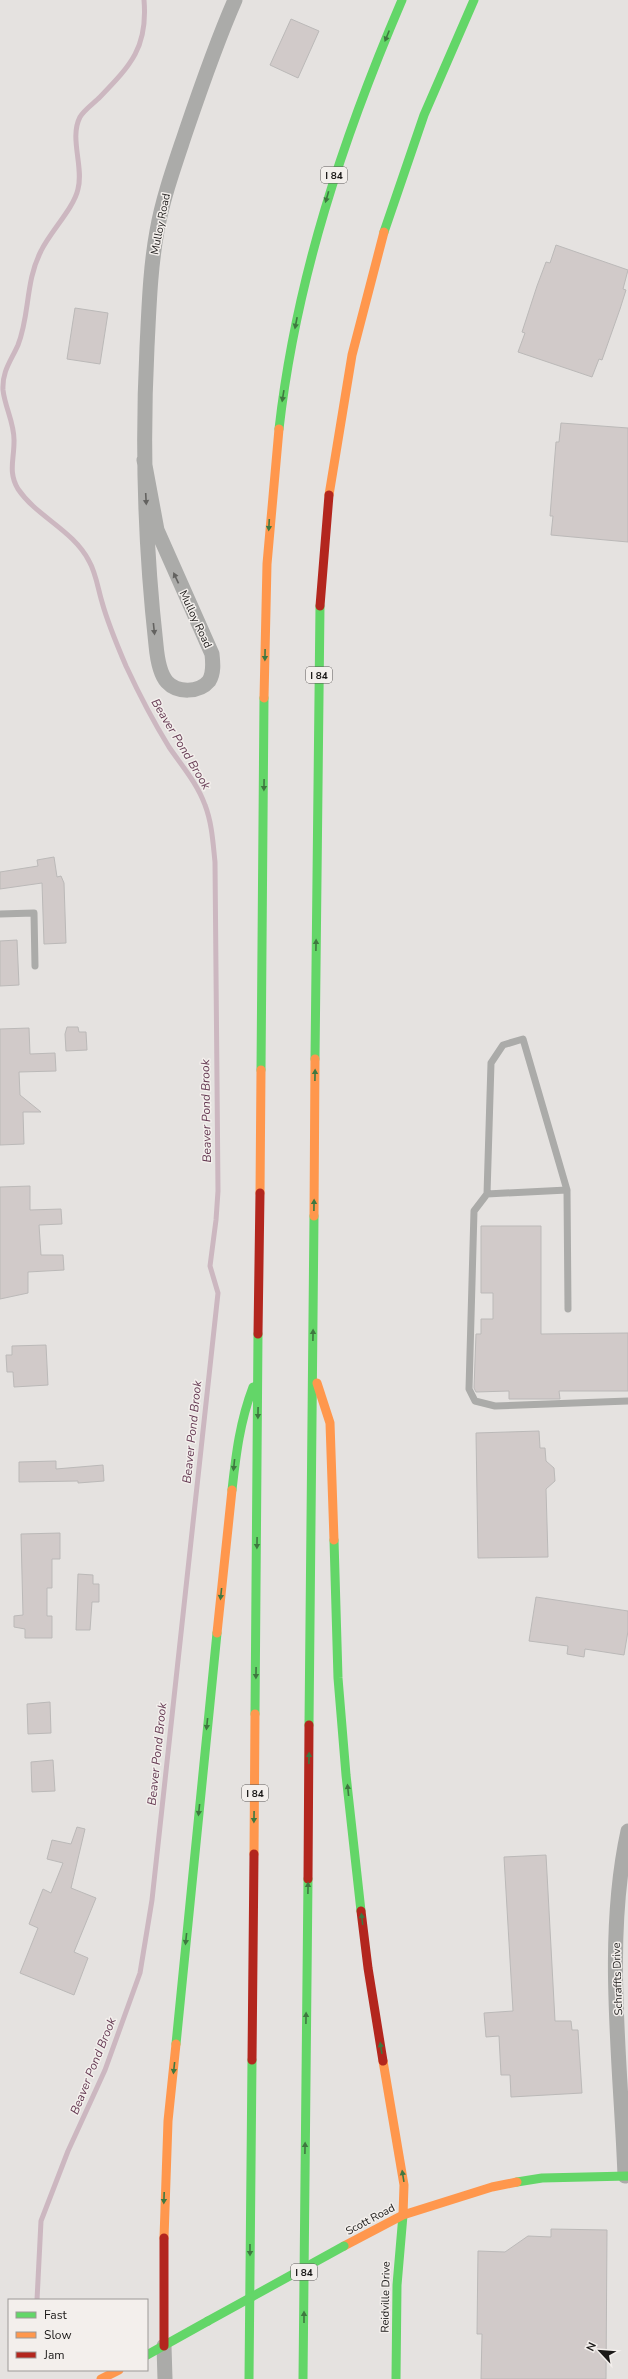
<svg xmlns="http://www.w3.org/2000/svg" width="628" height="2379" viewBox="0 0 628 2379" font-family="'Nunito Sans',sans-serif">
	<style>
		.lines { fill: none; stroke-linecap: round; stroke-linejoin: round }
		.stream { stroke: #ccb7c0; stroke-width: 5 }
		.building { fill: #d1cac9; stroke: #bbb9b8 }
		.lane { stroke: #ababa9; stroke-width: 7 }
		.street { stroke: #ababa9; stroke-width: 15 }
		.fast { stroke: #63d668; stroke-width: 9 }
		.slow { stroke: #ff974d; stroke-width: 9 }
		.jam { stroke: #b3261e; stroke-width: 9 }
		.fast-bridge { stroke: #63d668; stroke-width: 9 }
		.oneway { fill: #3f7840 }
		.oneway2 { fill: #636260 }
		.labels { text-anchor: middle; stroke-width: 3; stroke-linejoin: round; paint-order: stroke }
		.shield { fill: #f3efec; stroke: #5c5958; stroke-width: 1 }
		.shield-label { font-size: 10px; font-weight: bold; fill: #1b1918 }
		.street-label { font-size: 11px; fill: #1b1918; stroke: #f3efec }
		.water-label { font-size: 12px; font-style: italic; fill: #643952; stroke: #f3efec }
	</style>
	<rect width="100%" height="100%" fill="#e5e2e0"/>
	<g class="lines">
		<!-- stream -->
		<path class="stream" d="M 37,2300 L 41,2221 L 68,2151 L 105,2070 L 140,1973 L 152,1900 L 218,1293 L 210,1266 L 216,1220 L 218,1191 L 215,862 C 213,843 212,823 205,805 C 197,783 182,766 169,747 C 153,721 139,694 126,666 C 117,645 108,624 102,602 C 98,589 96,573 89,561 C 73,530 37,517 18,489 C 8,472 14,460 14,442 C 15,424 5,408 3,390 C 2,371 11,361 18,345 C 30,315 25,282 41,251 C 50,232 74,208 78,189 C 84,167 69,138 80,117 C 84,110 94,103 100,97 C 131,65 148,47 144,0"/>
	</g>
	<!-- building -->
	<path class="building" d="M 291,19 L 319,31 L 298,78 L 270,65 Z
		M 556,245 L 628,270 L 623,289 L 626,290 L 620,309 L 602,360 L 599,359 L 592,377 L 518,352 L 525,333 L 522,332 L 537,286 L 546,262 L 550,263 Z
		M 75,308 L 108,313 L 100,364 L 67,359 Z
		M 561,423 L 628,428 L 628,542 L 551,535 L 553,516 L 550,516 L 556,442 L 559,442 Z
		M 54,857 L 57,877 L 61,876 L 64,883 L 66,943 L 44,944 L 42,883 L 0,889 L 0,872 L 38,866 L 37,860 Z
		M 17,940 L 19,985 L 0,986 L 0,941 Z
		M 67,1027 L 78,1027 L 79,1032 L 86,1032 L 87,1050 L 66,1051 L 65,1034 Z
		M 29,1028 L 30,1054 L 55,1053 L 56,1071 L 19,1072 L 20,1095 L 41,1112 L 23,1112 L 24,1144 L 0,1145 L 0,1029 Z
		M 30,1186 L 30,1210 L 61,1209 L 62,1224 L 39,1225 L 41,1255 L 63,1255 L 64,1270 L 28,1272 L 28,1293 L 0,1299 L 0,1187 Z
		M 481,1226 L 541,1226 L 541,1334 L 628,1333 L 628,1391 L 559,1391 L 560,1399 L 509,1399 L 509,1391 L 476,1392 L 474,1388 L 476,1334 L 481,1334 L 481,1319 L 493,1319 L 493,1293 L 481,1293 Z
		M 46,1345 L 48,1385 L 14,1387 L 13,1372 L 7,1372 L 6,1355 L 12,1355 L 12,1346 Z
		M 539,1431 L 540,1448 L 545,1448 L 546,1461 L 554,1468 L 555,1481 L 546,1489 L 548,1557 L 478,1558 L 476,1433 Z
		M 56,1461 L 56,1469 L 103,1465 L 104,1481 L 78,1483 L 78,1481 L 19,1482 L 19,1462 Z
		M 60,1533 L 60,1559 L 52,1559 L 52,1588 L 47,1588 L 47,1616 L 52,1616 L 52,1638 L 25,1638 L 25,1629 L 14,1627 L 14,1616 L 23,1615 L 21,1534 Z
		M 78,1574 L 93,1575 L 93,1584 L 99,1584 L 99,1602 L 92,1602 L 90,1630 L 76,1630 Z
		M 536,1597 L 628,1611 L 628,1631 L 624,1655 L 585,1649 L 584,1657 L 567,1654 L 568,1646 L 529,1641 Z
		M 50,1702 L 51,1733 L 28,1734 L 27,1704 Z
		M 53,1760 L 55,1791 L 32,1792 L 31,1762 Z
		M 77,1827 L 85,1829 L 71,1888 L 96,1898 L 74,1952 L 88,1958 L 74,1995 L 20,1973 L 38,1928 L 29,1924 L 43,1889 L 51,1893 L 63,1863 L 47,1859 L 52,1840 L 71,1844 Z
		M 546,1855 L 555,2021 L 571,2021 L 572,2030 L 578,2030 L 582,2093 L 511,2097 L 510,2075 L 501,2075 L 499,2036 L 486,2037 L 484,2013 L 513,2011 L 504,1857 Z
		M 551,2229 L 607,2230 L 606,2379 L 481,2379 L 482,2334 L 477,2334 L 478,2251 L 505,2252 L 528,2236 L 551,2237 Z"/>
	<g class="lines">
		<!-- lane -->
		<path class="lane" d="M 0,914 L 34,913 L 35,966
			M 567,1190 L 523,1039 L 503,1045 L 491,1063 L 487,1194 L 567,1190 L 568,1309
			M 487,1194 L 474,1211 L 469,1389 L 475,1401 L 495,1406 L 628,1401"/>
		<!-- street -->
		<path class="street" d="M 144,460 L 157,530 L 212,654 C 213,663 214,673 209,681 C 199,693 177,693 167,682 C 159,673 157,656 156,645 C 145,546 142,447 147,347 C 149,309 150,269 157,231 C 163,197 175,164 186,131 C 201,87 216,43 235,0
			M 625,2176 C 621,2065 604,1940 628,1831
			M 164,2346 L 165,2379"/>
		<!-- fast -->
		<path class="fast" d="M 384,232 L 424,115 L 474,0
			M 279,429 C 296,279 343,138 402,0
			M 315,1059 L 320,606
			M 261,1070 L 264,698
			M 232,1490 C 236,1454 240,1421 253,1387
			M 334,1540 L 338,1678 L 346,1775 L 361,1911
			M 255,1714 L 258,1334
			M 309,1725 L 314,1216
			M 176,2044 L 217,1633
			M 517,2182 L 542,2178 L 628,2176
			M 147,2355 L 208,2321
			M 249,2379 L 252,2060
			M 303,2379 L 308,1879
			M 396,2379 L 397,2285 L 403,2215"/>
		<!-- slow -->
		<path class="slow" d="M 329,495 L 352,355 L 384,232
			M 264,698 L 267,564 L 279,429
			M 260,1193 L 261,1070
			M 314,1216 L 315,1059
			M 317,1383 L 330,1423 L 334,1540
			M 217,1633 L 232,1490
			M 254,1854 L 255,1714
			M 383,2061 L 404,2185 L 403,2215
			M 164,2238 L 168,2121 L 176,2044
			M 344,2246 L 403,2215 L 492,2187 L 517,2182
			M 101,2379 L 119,2370"/>
		<!-- jam -->
		<path class="jam" d="M 320,606 L 329,495
			M 258,1334 L 260,1193
			M 308,1879 L 309,1725
			M 361,1911 L 368,1968 L 383,2061
			M 252,2060 L 254,1854
			M 164,2238 L 164,2346"/>
		<!-- fast-bridge -->
		<path class="fast-bridge" d="M 208,2321 L 344,2246"/>
	</g>
	<!-- one-way arrows -->
	<defs><path id="oneway-solid" d="M-6-.8H1V-3.2L6.5 0L1 3.2V.8H-6Z"/></defs>
	<g class="oneway">
		<use href="#oneway-solid" transform="translate(387 36) rotate(112)"/>
		<use href="#oneway-solid" transform="translate(327 197) rotate(106)"/>
		<use href="#oneway-solid" transform="translate(296 323) rotate(101)"/>
		<use href="#oneway-solid" transform="translate(283 396) rotate(99)"/>
		<use href="#oneway-solid" transform="translate(269 525) rotate(93)"/>
		<use href="#oneway-solid" transform="translate(265 655) rotate(91)"/>
		<use href="#oneway-solid" transform="translate(264 785) rotate(91)"/>
		<use href="#oneway-solid" transform="translate(316 945) rotate(-89)"/>
		<use href="#oneway-solid" transform="translate(315 1075) rotate(-89)"/>
		<use href="#oneway-solid" transform="translate(314 1205) rotate(-89)"/>
		<use href="#oneway-solid" transform="translate(313 1335) rotate(-89)"/>
		<use href="#oneway-solid" transform="translate(258 1413) rotate(91)"/>
		<use href="#oneway-solid" transform="translate(234 1465) rotate(96)"/>
		<use href="#oneway-solid" transform="translate(257 1543) rotate(91)"/>
		<use href="#oneway-solid" transform="translate(221 1594) rotate(96)"/>
		<use href="#oneway-solid" transform="translate(256 1673) rotate(91)"/>
		<use href="#oneway-solid" transform="translate(207 1724) rotate(96)"/>
		<use href="#oneway-solid" transform="translate(309 1758) rotate(-89)"/>
		<use href="#oneway-solid" transform="translate(348 1790) rotate(-96)"/>
		<use href="#oneway-solid" transform="translate(199 1810) rotate(96)"/>
		<use href="#oneway-solid" transform="translate(254 1817) rotate(91)"/>
		<use href="#oneway-solid" transform="translate(308 1888) rotate(-89)"/>
		<use href="#oneway-solid" transform="translate(362 1919) rotate(-97)"/>
		<use href="#oneway-solid" transform="translate(186 1939) rotate(96)"/>
		<use href="#oneway-solid" transform="translate(306 2018) rotate(-89)"/>
		<use href="#oneway-solid" transform="translate(381 2048) rotate(-99)"/>
		<use href="#oneway-solid" transform="translate(174 2068) rotate(96)"/>
		<use href="#oneway-solid" transform="translate(305 2148) rotate(-89)"/>
		<use href="#oneway-solid" transform="translate(403 2176) rotate(-99)"/>
		<use href="#oneway-solid" transform="translate(164 2198) rotate(92)"/>
		<use href="#oneway-solid" transform="translate(250 2250) rotate(90)"/>
		<use href="#oneway-solid" transform="translate(304 2317) rotate(-90)"/>
	</g>
	<g class="oneway2">
		<use href="#oneway-solid" transform="translate(146 499) rotate(87)"/>
		<use href="#oneway-solid" transform="translate(176 578) rotate(-115)"/>
		<use href="#oneway-solid" transform="translate(154 629) rotate(84)"/>
	</g>
	<g class="labels">
		<!-- shield labels -->
		<g class="shield">
			<rect x="321" y="167" width="26" height="16" rx="3"/>
			<rect x="306" y="667" width="26" height="16" rx="3"/>
			<rect x="242" y="1785" width="26" height="16" rx="3"/>
			<rect x="291" y="2264" width="26" height="16" rx="3"/>
		</g>
		<g class="shield-label">
			<text x="334" y="179">I 84</text>
			<text x="319" y="679">I 84</text>
			<text x="255" y="1797">I 84</text>
			<text x="304" y="2276">I 84</text>
		</g>
		<!-- street labels -->
		<g class="street-label">
			<text transform="translate(160 224) rotate(-79)" y="4">Mulloy Road</text>
			<text transform="translate(196 619) rotate(65)" y="4">Mulloy Road</text>
			<text transform="translate(617 1979) rotate(-92)" y="4">Schraffts Drive</text>
			<text transform="translate(370 2219) rotate(-28)" y="4">Scott Road</text>
			<text transform="translate(385 2297) rotate(-89)" y="4">Reidville Drive</text>
		</g>
		<!-- water labels -->
		<g class="water-label">
			<text transform="translate(181 744) rotate(59)" y="4">Beaver Pond Brook</text>
			<text transform="translate(206 1111) rotate(-91)" y="4">Beaver Pond Brook</text>
			<text transform="translate(192 1432) rotate(-84)" y="4">Beaver Pond Brook</text>
			<text transform="translate(157 1754) rotate(-84)" y="4">Beaver Pond Brook</text>
			<text transform="translate(93 2066) rotate(-68)" y="4">Beaver Pond Brook</text>
		</g>
	</g>
	<!-- legend -->
	<rect x="8" y="2299" width="140" height="72" fill="#f3efec" stroke="#9d9997"/>
	<rect x="16" y="2312" width="20" height="6" fill="#63d668" stroke="#9d9997"/>
	<text x="44" y="2319" font-size="12" fill="#1b1918">Fast</text>
	<rect x="16" y="2332" width="20" height="6" fill="#ff974d" stroke="#9d9997"/>
	<text x="44" y="2339" font-size="12" fill="#1b1918">Slow</text>
	<rect x="16" y="2352" width="20" height="6" fill="#b3261e" stroke="#9d9997"/>
	<text x="44" y="2359" font-size="12" fill="#1b1918">Jam</text>
	<!-- north arrow -->
	<g transform="translate(600 2351) rotate(296)" stroke="#f3efec" stroke-width="3" paint-order="stroke">
	<path d="M0-3L7 15L0 10L-7 15Z" fill="#1b1918"/>
	<text y="-6" font-size="11" font-weight="bold" text-anchor="middle" fill="#1b1918">N</text>
	</g>
</svg>
